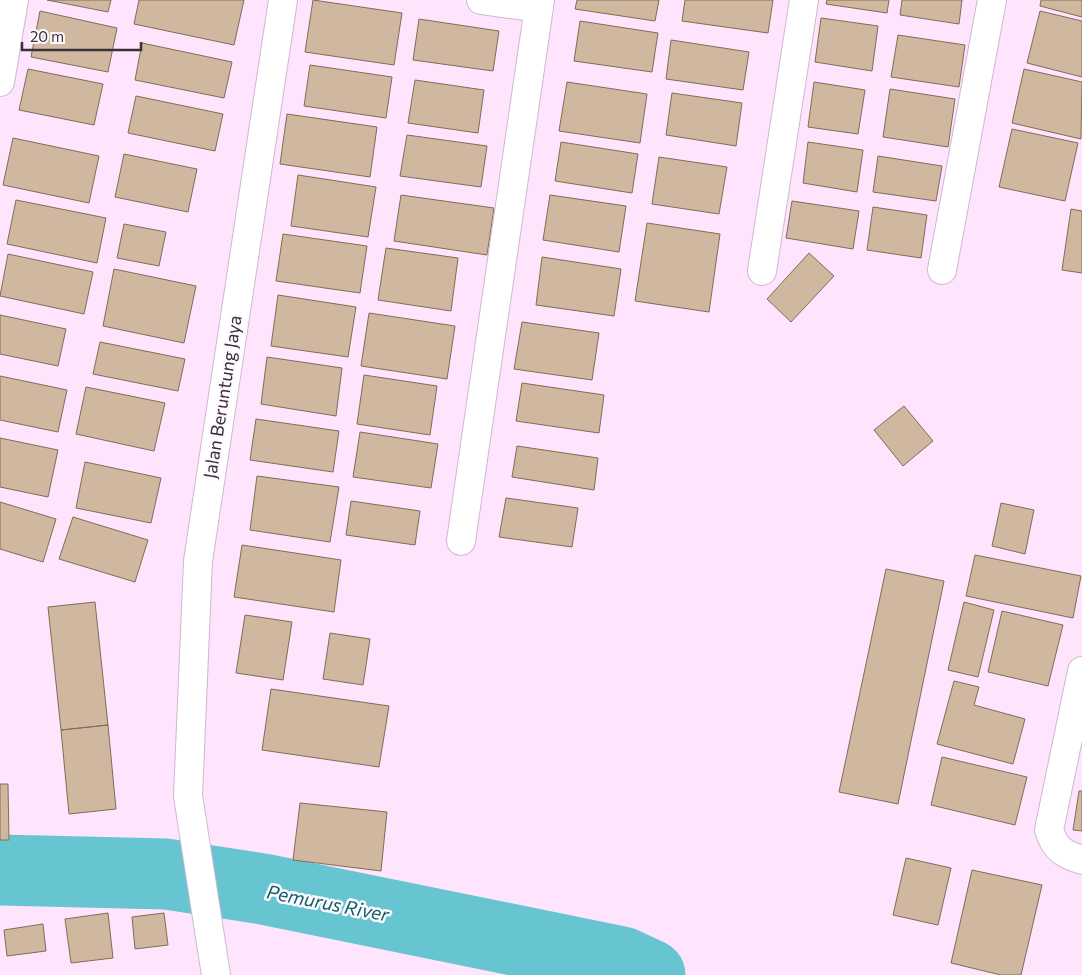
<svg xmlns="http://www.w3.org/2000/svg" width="1082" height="975" viewBox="0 0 1082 975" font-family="Commissioner,sans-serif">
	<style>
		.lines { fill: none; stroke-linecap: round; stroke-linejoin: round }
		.river { stroke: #66c5d1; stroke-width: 71 }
		.building { fill: #cfb89f; stroke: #826c55 }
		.street-casing { stroke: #d0b7d0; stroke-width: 30 }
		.street { stroke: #fff; stroke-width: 28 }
		.labels { text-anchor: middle; stroke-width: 5; stroke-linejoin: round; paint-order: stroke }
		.street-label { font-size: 18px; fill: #3a303a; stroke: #fef9fe }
		.water-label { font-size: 19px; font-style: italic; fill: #0e6069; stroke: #fef9fe }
	</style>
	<rect width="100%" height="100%" fill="#fee4fd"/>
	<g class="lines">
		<!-- river -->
		<path class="river" d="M 0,870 L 166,874 L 263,889 L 622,962 L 650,975"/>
	</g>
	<!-- building -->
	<path class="building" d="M 47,0 L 111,0 L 108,12 Z
		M 139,0 L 244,0 L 234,45 L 134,24 Z
		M 313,0 L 402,13 L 394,65 L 305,52 Z
		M 577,0 L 659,0 L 655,21 L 575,9 Z
		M 685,0 L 773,0 L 768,33 L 682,21 Z
		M 827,0 L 889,0 L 887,13 L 826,4 Z
		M 902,0 L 962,0 L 959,24 L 900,15 Z
		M 1041,0 L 1082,0 L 1082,17 L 1040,6 Z
		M 40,11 L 117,28 L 108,72 L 31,57 Z
		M 1040,11 L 1082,21 L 1082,77 L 1027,63 Z
		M 821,18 L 878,26 L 872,71 L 815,62 Z
		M 419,19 L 499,31 L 493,71 L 413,60 Z
		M 580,21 L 658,33 L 652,72 L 574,61 Z
		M 898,35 L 965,45 L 959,87 L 891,77 Z
		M 671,40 L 749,52 L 743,90 L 666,79 Z
		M 142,43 L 232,62 L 224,98 L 135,80 Z
		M 310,65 L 392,77 L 386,118 L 304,106 Z
		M 28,69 L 103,84 L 94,125 L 19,110 Z
		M 1024,69 L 1082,82 L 1081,139 L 1012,123 Z
		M 415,80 L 484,90 L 478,133 L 408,123 Z
		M 567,82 L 647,94 L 640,143 L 559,131 Z
		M 814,82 L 865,90 L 858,134 L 808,127 Z
		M 890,89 L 955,99 L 948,147 L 883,137 Z
		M 672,93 L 742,103 L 736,146 L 666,135 Z
		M 136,96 L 223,114 L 215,151 L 128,133 Z
		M 287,114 L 377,127 L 370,177 L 280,164 Z
		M 1012,129 L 1078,143 L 1065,201 L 999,187 Z
		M 407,135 L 487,146 L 481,187 L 400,176 Z
		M 13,138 L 99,156 L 89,203 L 3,185 Z
		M 561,142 L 638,154 L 632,193 L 555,181 Z
		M 808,142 L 863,150 L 857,192 L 803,183 Z
		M 124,154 L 197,169 L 188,212 L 115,197 Z
		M 878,156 L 942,166 L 936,201 L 873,192 Z
		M 659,157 L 727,167 L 719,214 L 652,204 Z
		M 298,175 L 376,187 L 368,237 L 291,226 Z
		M 401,195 L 494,208 L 487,255 L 394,241 Z
		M 550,195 L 626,206 L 619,252 L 543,240 Z
		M 16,200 L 106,218 L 97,263 L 7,244 Z
		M 792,201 L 859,211 L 853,249 L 786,238 Z
		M 873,207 L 927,215 L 921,258 L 867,250 Z
		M 1071,209 L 1082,211 L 1082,273 L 1062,270 Z
		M 647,223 L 720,234 L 709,312 L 635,301 Z
		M 124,224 L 166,232 L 159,266 L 117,258 Z
		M 283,234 L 367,246 L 360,293 L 276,281 Z
		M 386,248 L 458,258 L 451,311 L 378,300 Z
		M 809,253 L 834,276 L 791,322 L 767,299 Z
		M 8,254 L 93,272 L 84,314 L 0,296 Z
		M 542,257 L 621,269 L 614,316 L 536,305 Z
		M 114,269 L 196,286 L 184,343 L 103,326 Z
		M 278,295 L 356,307 L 348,357 L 271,346 Z
		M 369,313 L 455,326 L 447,379 L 361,366 Z
		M 0,315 L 66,329 L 58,366 L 0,354 Z
		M 522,322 L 599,333 L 592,380 L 514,369 Z
		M 100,342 L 185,359 L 178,391 L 93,374 Z
		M 267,357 L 342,368 L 336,416 L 261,404 Z
		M 364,375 L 437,386 L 430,435 L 357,424 Z
		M 0,376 L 67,390 L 58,432 L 0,420 Z
		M 522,383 L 604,395 L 599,433 L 516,421 Z
		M 86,387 L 165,403 L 154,451 L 76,434 Z
		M 904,406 L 933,441 L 903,466 L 874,430 Z
		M 256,419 L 339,431 L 333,472 L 250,460 Z
		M 360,432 L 438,444 L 431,488 L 353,477 Z
		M 0,438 L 58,450 L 48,497 L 0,487 Z
		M 517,446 L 598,458 L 594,490 L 512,477 Z
		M 85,462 L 161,478 L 151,523 L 76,508 Z
		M 257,476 L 339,487 L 330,542 L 250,530 Z
		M 506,498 L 578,508 L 572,547 L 499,537 Z
		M 351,501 L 420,511 L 415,545 L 346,535 Z
		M 0,502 L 56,519 L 43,562 L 0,549 Z
		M 1001,503 L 1034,510 L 1025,554 L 992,546 Z
		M 73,517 L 148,540 L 135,582 L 59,559 Z
		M 242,545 L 341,560 L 334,612 L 234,597 Z
		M 975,555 L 1081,576 L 1073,618 L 966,596 Z
		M 886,569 L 944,581 L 898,804 L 839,792 Z
		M 95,602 L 108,725 L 61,730 L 48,607 Z
		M 964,602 L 994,610 L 978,677 L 948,670 Z
		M 1002,611 L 1063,625 L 1048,686 L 988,672 Z
		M 245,615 L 292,622 L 283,680 L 236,673 Z
		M 330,633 L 370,639 L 363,685 L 323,679 Z
		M 954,681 L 979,687 L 974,705 L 1025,719 L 1013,764 L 937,744 Z
		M 271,689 L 389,706 L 379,767 L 262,750 Z
		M 108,725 L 116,809 L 69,814 L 61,730 Z
		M 942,757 L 1027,777 L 1015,825 L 931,805 Z
		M 0,784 L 8,784 L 9,840 L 0,840 Z
		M 1079,791 L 1082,791 L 1082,831 L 1073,830 Z
		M 300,803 L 387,812 L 381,871 L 293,860 Z
		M 906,858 L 951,868 L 938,925 L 893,915 Z
		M 972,870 L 1042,885 L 1021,975 L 1001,975 L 951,963 Z
		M 108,913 L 113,958 L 71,963 L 65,919 Z
		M 164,913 L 168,945 L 135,949 L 132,917 Z
		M 43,924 L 46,951 L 7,956 L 4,930 Z"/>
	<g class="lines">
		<defs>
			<path id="street" d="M 481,0 L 539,8
				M 0,82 L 14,0
				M 942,270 L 992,0
				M 762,271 L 804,0
				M 461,541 L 540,0
				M 1082,671 L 1049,830 C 1055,849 1063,854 1082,860
				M 216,975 L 188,796 L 198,561 L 283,0"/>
		</defs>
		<!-- street casing -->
		<use href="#street" class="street-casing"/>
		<!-- street -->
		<use href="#street" class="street"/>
	</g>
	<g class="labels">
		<!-- street labels -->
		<g class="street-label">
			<text transform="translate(223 397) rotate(-81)" y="6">Jalan Beruntung Jaya</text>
		</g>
		<!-- water labels -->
		<g class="water-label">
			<text transform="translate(328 903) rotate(11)" y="7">Pemurus River</text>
		</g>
	</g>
	<!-- scale -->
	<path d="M22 42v8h119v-8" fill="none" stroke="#3a303a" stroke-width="2.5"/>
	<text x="30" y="42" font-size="15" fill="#3a303a" stroke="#fef9fe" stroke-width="4" paint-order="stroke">20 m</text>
</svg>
